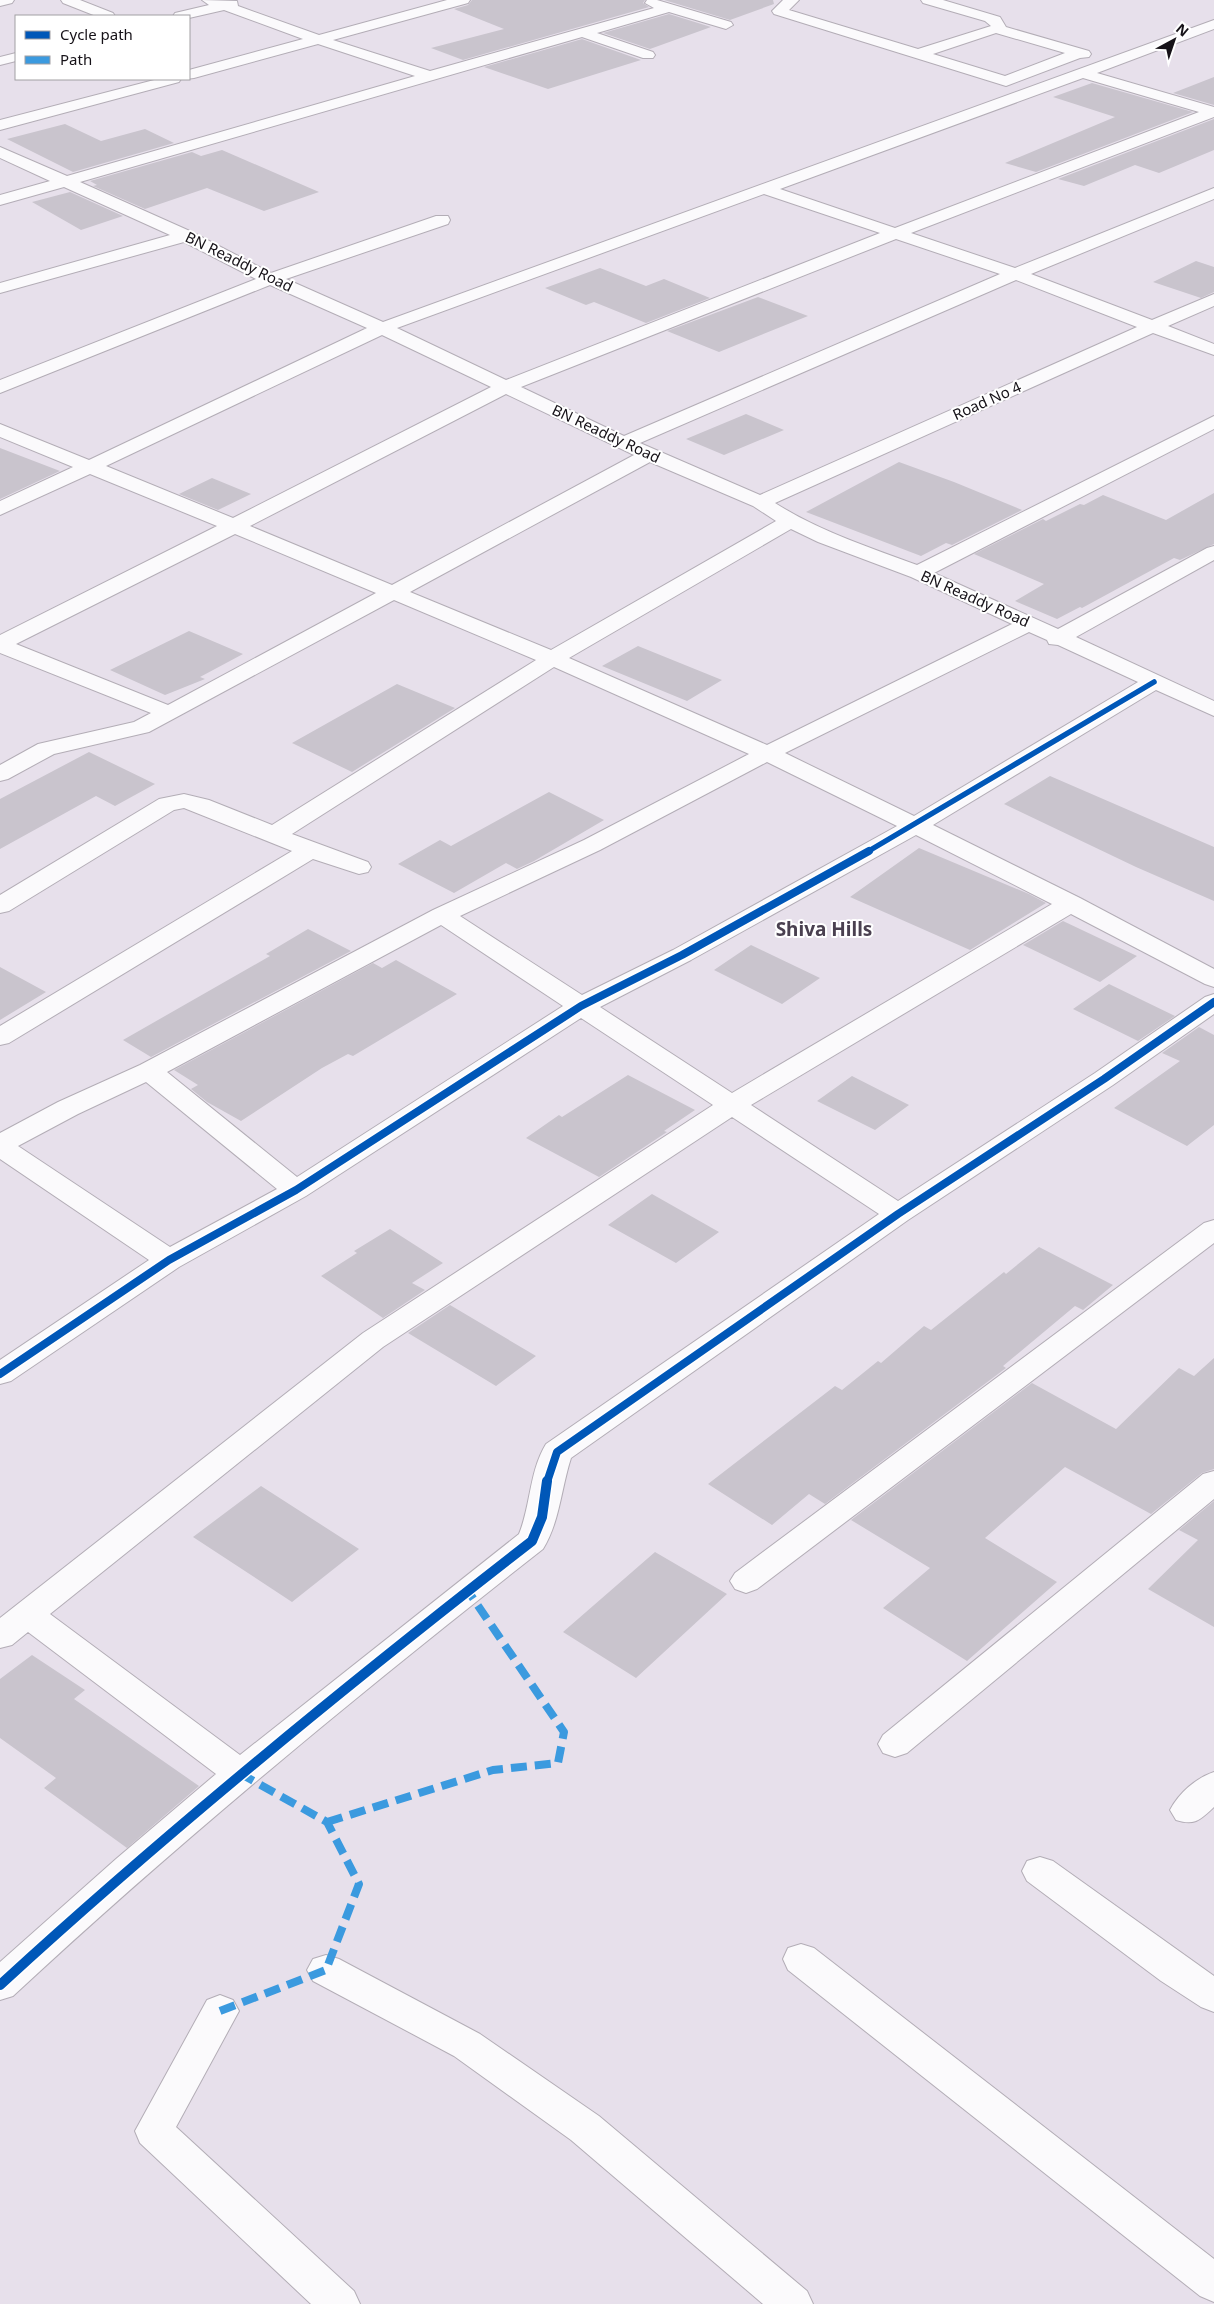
<svg xmlns="http://www.w3.org/2000/svg" width="1214" height="2304" viewBox="0 0 1214 2304" font-family="'Noto Sans',sans-serif">
	<style>
		.building { fill: #c9c4cd }
		.lines { fill: none; stroke-linecap: round; stroke-linejoin: round }
		.minor-casing { stroke: #b3adb6; stroke-width: 2 }
		.minor { fill: #fbfafc; fill-rule: evenodd }
		.quiet { stroke: #3b9adf; stroke-width: 8; stroke-dasharray: 16 8; stroke-linecap: butt }
		.cycleway-far2-casing { stroke: #fff; stroke-width: 8 }
		.cycleway-far1-casing { stroke: #fff; stroke-width: 11 }
		.cycleway-casing { stroke: #fff; stroke-width: 13 }
		.cycleway-far2 { stroke: #0057b8; stroke-width: 5.5 }
		.cycleway-far1 { stroke: #0057b8; stroke-width: 8 }
		.cycleway { stroke: #0057b8; stroke-width: 10 }
		.labels { text-anchor: middle; stroke-width: 4; stroke-linejoin: round; paint-order: stroke }
		.far-street-label { font-size: 15px; fill: #161218; stroke: #fff }
		.neighbourhood-label { font-size: 19px; font-weight: bold; fill: #4a4050; stroke: #fff }
	</style>
	<rect width="100%" height="100%" fill="#e7e0eb"/>
	<!-- building -->
	<path class="building" d="M 472,0 L 645,0 L 643,3 L 649,7 L 463,60 L 431,48 L 504,29 L 454,9 L 468,5 Z
		M 664,0 L 773,0 L 774,4 L 730,20 Z
		M 669,14 L 711,27 L 650,49 L 603,33 Z
		M 582,39 L 641,60 L 548,89 L 484,67 Z
		M 1214,77 L 1214,105 L 1173,93 Z
		M 1092,83 L 1193,112 L 1036,172 L 1005,163 L 1115,117 L 1053,97 Z
		M 1214,119 L 1214,150 L 1159,173 L 1135,165 L 1084,186 L 1058,179 Z
		M 65,124 L 101,141 L 145,129 L 174,143 L 73,172 L 7,139 Z
		M 222,150 L 319,192 L 264,211 L 207,188 L 145,209 L 93,186 L 97,185 L 90,181 L 192,152 L 201,156 Z
		M 70,192 L 123,216 L 81,230 L 32,202 Z
		M 1196,261 L 1214,267 L 1214,292 L 1201,298 L 1153,282 Z
		M 600,268 L 646,286 L 664,279 L 710,298 L 646,323 L 594,302 L 586,305 L 545,288 Z
		M 758,297 L 808,316 L 719,352 L 667,331 Z
		M 746,414 L 784,430 L 724,455 L 686,439 Z
		M 0,448 L 60,471 L 0,499 Z
		M 899,462 L 954,482 L 1022,510 L 952,545 L 946,543 L 921,556 L 806,512 Z
		M 212,478 L 251,494 L 218,510 L 179,494 Z
		M 1214,493 L 1214,544 L 1180,560 L 1174,558 L 1082,608 L 1080,607 L 1057,619 L 1015,601 L 1044,584 L 974,554 L 1043,519 L 1046,521 L 1080,504 L 1084,505 L 1103,495 L 1166,520 Z
		M 189,631 L 243,654 L 200,677 L 205,679 L 165,695 L 110,670 Z
		M 638,646 L 722,680 L 687,701 L 602,666 Z
		M 397,684 L 455,708 L 352,772 L 292,743 Z
		M 89,752 L 155,784 L 115,806 L 96,796 L 0,849 L 0,799 Z
		M 1050,776 L 1214,847 L 1214,901 L 1136,867 L 1004,804 Z
		M 549,792 L 604,820 L 534,861 L 517,869 L 506,863 L 454,893 L 398,864 L 440,840 L 451,846 Z
		M 919,848 L 1029,894 L 1046,903 L 970,950 L 850,897 Z
		M 1063,921 L 1137,956 L 1100,982 L 1023,945 Z
		M 308,929 L 351,951 L 151,1057 L 123,1040 L 270,956 L 266,954 Z
		M 751,945 L 820,978 L 782,1004 L 714,970 Z
		M 396,960 L 457,994 L 353,1056 L 348,1054 L 322,1068 L 241,1121 L 207,1102 L 191,1089 L 198,1085 L 174,1070 L 373,963 L 382,968 Z
		M 0,967 L 46,992 L 0,1020 Z
		M 1109,984 L 1175,1016 L 1138,1041 L 1073,1009 Z
		M 1199,1027 L 1214,1035 L 1214,1125 L 1187,1146 L 1114,1108 L 1180,1061 L 1162,1053 Z
		M 628,1075 L 695,1110 L 664,1131 L 667,1132 L 599,1177 L 526,1138 L 559,1115 L 562,1117 Z
		M 852,1076 L 909,1105 L 875,1130 L 817,1101 Z
		M 652,1194 L 719,1232 L 676,1263 L 608,1225 Z
		M 390,1229 L 443,1263 L 412,1283 L 425,1290 L 383,1318 L 321,1276 L 357,1253 L 354,1251 Z
		M 1039,1247 L 1113,1285 L 1083,1310 L 1075,1306 L 1003,1366 L 1006,1368 L 825,1504 L 809,1494 L 772,1525 L 708,1484 L 835,1386 L 842,1390 L 878,1361 L 881,1363 L 924,1326 L 931,1330 L 1004,1272 L 1006,1274 Z
		M 450,1305 L 536,1356 L 496,1386 L 408,1333 Z
		M 1214,1358 L 1214,1469 L 1202,1473 L 1151,1514 L 1065,1467 L 985,1538 L 1057,1582 L 967,1661 L 883,1608 L 930,1568 L 851,1520 L 1032,1383 L 1116,1429 L 1179,1368 L 1194,1376 Z
		M 261,1486 L 359,1549 L 292,1602 L 193,1537 Z
		M 1214,1501 L 1214,1627 L 1148,1589 L 1198,1540 L 1179,1530 Z
		M 655,1552 L 727,1594 L 636,1678 L 563,1632 Z
		M 32,1655 L 85,1690 L 74,1699 L 199,1786 L 127,1848 L 44,1788 L 56,1778 L 0,1738 L 0,1679 Z"/>
	<g class="lines">
		<defs>
			<path id="minor" d="M 0,0 L 14,0 L 12,3 L 0,6 Z
				M 61,0 L 80,0 L 113,13 L 115,16 L 96,16 L 63,3 Z
				M 202,0 L 237,1 L 238,6 L 319,35 L 447,0 L 470,0 L 468,3 L 333,40 L 430,71 L 654,8 L 645,3 L 647,0 L 657,0 L 731,22 L 733,25 L 726,29 L 669,12 L 597,33 L 653,52 L 655,55 L 653,58 L 643,58 L 582,37 L 80,182 L 192,232 L 271,273 L 436,216 L 448,216 L 450,220 L 448,224 L 286,279 L 383,322 L 1214,20 L 1214,29 L 1097,73 L 1214,107 L 1214,117 L 911,233 L 1015,268 L 1214,188 L 1214,199 L 1031,274 L 1152,320 L 1214,294 L 1214,306 L 1168,326 L 1214,344 L 1214,355 L 1153,333 L 775,503 C 819,531 868,547 917,565 L 1214,416 L 1214,429 L 934,573 L 1058,629 L 1207,548 L 1214,546 L 1214,560 L 1076,637 L 1214,701 L 1214,716 L 1156,690 L 933,825 L 1080,898 L 1214,969 L 1214,987 L 1205,984 L 1071,914 L 751,1105 L 898,1201 L 1095,1073 L 1205,997 L 1214,994 L 1214,1014 L 1113,1085 L 908,1220 L 571,1458 C 561,1489 560,1521 543,1549 C 361,1692 183,1838 13,1996 L 0,2000 L 0,1962 L 116,1859 L 216,1774 L 28,1632 L 12,1645 L 0,1648 L 0,1618 L 363,1333 L 713,1105 L 581,1018 L 306,1196 L 179,1267 L 11,1381 L 0,1384 L 0,1360 L 149,1260 L 0,1159 L 0,1133 L 58,1102 L 140,1065 L 433,910 L 584,840 L 749,754 L 554,667 L 292,834 L 368,862 L 371,867 L 368,872 L 359,874 L 313,859 L 9,1043 L 0,1045 L 0,1026 L 292,851 L 184,808 L 174,810 L 9,911 L 0,913 L 0,895 L 159,799 L 184,794 L 209,800 L 272,825 L 536,660 L 394,600 L 149,732 L 54,754 L 8,779 L 0,781 L 0,765 L 38,744 L 134,722 L 151,713 L 0,653 L 0,635 L 217,526 L 90,474 L 0,515 L 0,501 L 73,467 L 0,437 L 0,424 L 89,460 L 367,328 L 270,285 L 0,393 L 0,380 L 256,279 L 184,242 L 0,293 L 0,283 L 170,235 L 64,187 L 0,205 L 0,195 L 50,181 L 0,158 L 0,147 L 67,176 L 415,76 L 318,44 L 194,78 L 186,79 L 189,79 L 189,70 L 303,39 L 224,10 L 189,18 L 189,16 L 173,16 L 175,13 L 209,5 ZM 1083,78 L 1199,112 L 895,228 L 780,189 ZM 764,194 L 880,233 L 506,380 L 397,328 ZM 896,239 L 1000,274 L 624,436 L 521,387 ZM 1016,280 L 1137,327 L 760,495 L 640,443 ZM 382,335 L 491,387 L 233,518 L 106,466 ZM 506,394 L 634,455 L 392,585 L 250,526 ZM 650,462 L 753,506 L 776,521 L 551,650 L 410,592 ZM 791,529 L 818,542 L 911,577 L 1012,624 L 767,745 L 569,658 ZM 235,534 L 376,593 L 168,705 L 16,644 ZM 1029,632 L 1047,640 L 1049,644 L 1058,645 L 1138,682 L 914,816 L 785,753 ZM 767,762 L 897,826 L 673,950 L 582,995 L 460,916 L 600,850 ZM 916,835 L 1052,904 L 732,1093 L 600,1007 L 691,960 ZM 441,925 L 563,1006 L 297,1177 L 167,1072 ZM 146,1082 L 277,1189 L 170,1247 L 18,1146 L 78,1114 ZM 732,1117 L 879,1214 L 546,1444 C 529,1472 531,1505 519,1534 L 240,1755 L 50,1614 L 383,1347 Z
				M 783,0 L 799,0 L 789,10 L 918,49 L 991,26 L 985,21 L 923,3 L 921,0 L 943,0 L 1000,17 L 1006,27 L 1089,51 L 1091,54 L 1089,57 L 1080,58 L 1006,86 L 774,14 L 772,11 ZM 996,33 L 1065,53 L 1005,76 L 933,54 Z
				M 16,53 L 16,61 L 0,65 L 0,57 Z
				M 158,79 L 181,79 L 179,82 L 0,130 L 0,120 Z
				M 1214,1220 L 1214,1243 L 757,1589 L 746,1593 L 735,1589 L 730,1581 L 735,1573 L 1204,1223 Z
				M 1214,1471 L 1214,1499 L 907,1753 L 895,1757 L 883,1753 L 878,1744 L 883,1735 L 1203,1474 Z
				M 1214,1772 L 1214,1807 C 1200,1820 1195,1826 1176,1820 L 1170,1810 C 1179,1793 1196,1778 1214,1772 Z
				M 1040,1857 L 1053,1861 L 1214,1976 L 1214,2012 L 1201,2007 L 1161,1981 L 1027,1881 L 1022,1871 L 1027,1861 Z
				M 801,1944 L 814,1948 L 1214,2259 L 1214,2302 L 1200,2296 L 788,1970 L 783,1959 L 788,1948 Z
				M 326,1955 L 339,1959 L 480,2034 L 599,2116 L 807,2291 L 813,2304 L 763,2304 L 571,2140 L 454,2056 L 313,1981 L 307,1970 L 313,1959 Z
				M 220,1995 L 233,2000 L 239,2011 L 176,2127 L 354,2291 L 360,2304 L 311,2304 L 140,2143 L 135,2131 L 207,2000 Z"/>
		</defs>
		<!-- minor casing -->
		<use href="#minor" class="minor-casing"/>
		<!-- minor -->
		<use href="#minor" class="minor"/>
		<!-- quiet -->
		<path class="quiet" d="M 327,1822 L 493,1770 L 558,1763 L 564,1732 L 468,1591
			M 220,2011 L 326,1970 L 359,1884 L 327,1822 L 241,1774"/>
		<defs>
			<path id="cycleway-far2" d="M 867,852 L 1154,682"/>
			<path id="cycleway-far1" d="M 0,1374 L 169,1260 L 296,1190 L 581,1006 L 682,955 L 869,851
				M 547,1482 L 557,1452 L 898,1214 L 1104,1079 L 1214,1002"/>
			<path id="cycleway" d="M 0,1985 C 170,1829 349,1683 532,1541 L 542,1517 L 547,1481"/>
		</defs>
		<!-- cycleway-far2 casing -->
		<use href="#cycleway-far2" class="cycleway-far2-casing"/>
		<!-- cycleway-far1 casing -->
		<use href="#cycleway-far1" class="cycleway-far1-casing"/>
		<!-- cycleway casing -->
		<use href="#cycleway" class="cycleway-casing"/>
		<!-- cycleway-far2 -->
		<use href="#cycleway-far2" class="cycleway-far2"/>
		<!-- cycleway-far1 -->
		<use href="#cycleway-far1" class="cycleway-far1"/>
		<!-- cycleway -->
		<use href="#cycleway" class="cycleway"/>
	</g>
	<g class="labels">
		<!-- far-street labels -->
		<g class="far-street-label">
			<text transform="translate(239 262) rotate(26)" y="5">BN Readdy Road</text>
			<text transform="translate(987 401) rotate(-24)" y="5">Road No 4</text>
			<text transform="translate(606 434) rotate(25)" y="5">BN Readdy Road</text>
			<text transform="translate(975 599) rotate(24)" y="5">BN Readdy Road</text>
		</g>
		<!-- neighbourhood labels -->
		<g class="neighbourhood-label">
			<text x="824" y="936">Shiva Hills</text>
		</g>
	</g>
	<!-- legend -->
	<rect x="15" y="15" width="175" height="65" fill="#ffffff" stroke="#a2a0a3"/>
	<rect x="25" y="31" width="25" height="8" fill="#0057b8" stroke="#a2a0a3"/>
	<text x="60" y="40" font-size="15" fill="#161218">Cycle path</text>
	<rect x="25" y="56" width="25" height="8" fill="#3b9adf" stroke="#a2a0a3"/>
	<text x="60" y="65" font-size="15" fill="#161218">Path</text>
	<!-- north arrow -->
	<g transform="translate(1174 40) rotate(40)" stroke="#ffffff" stroke-width="4" paint-order="stroke">
	<path d="M0-4L9 19L0 12L-9 19Z" fill="#161218"/>
	<text y="-8" font-size="14" font-weight="bold" text-anchor="middle" fill="#161218">N</text>
	</g>
</svg>
